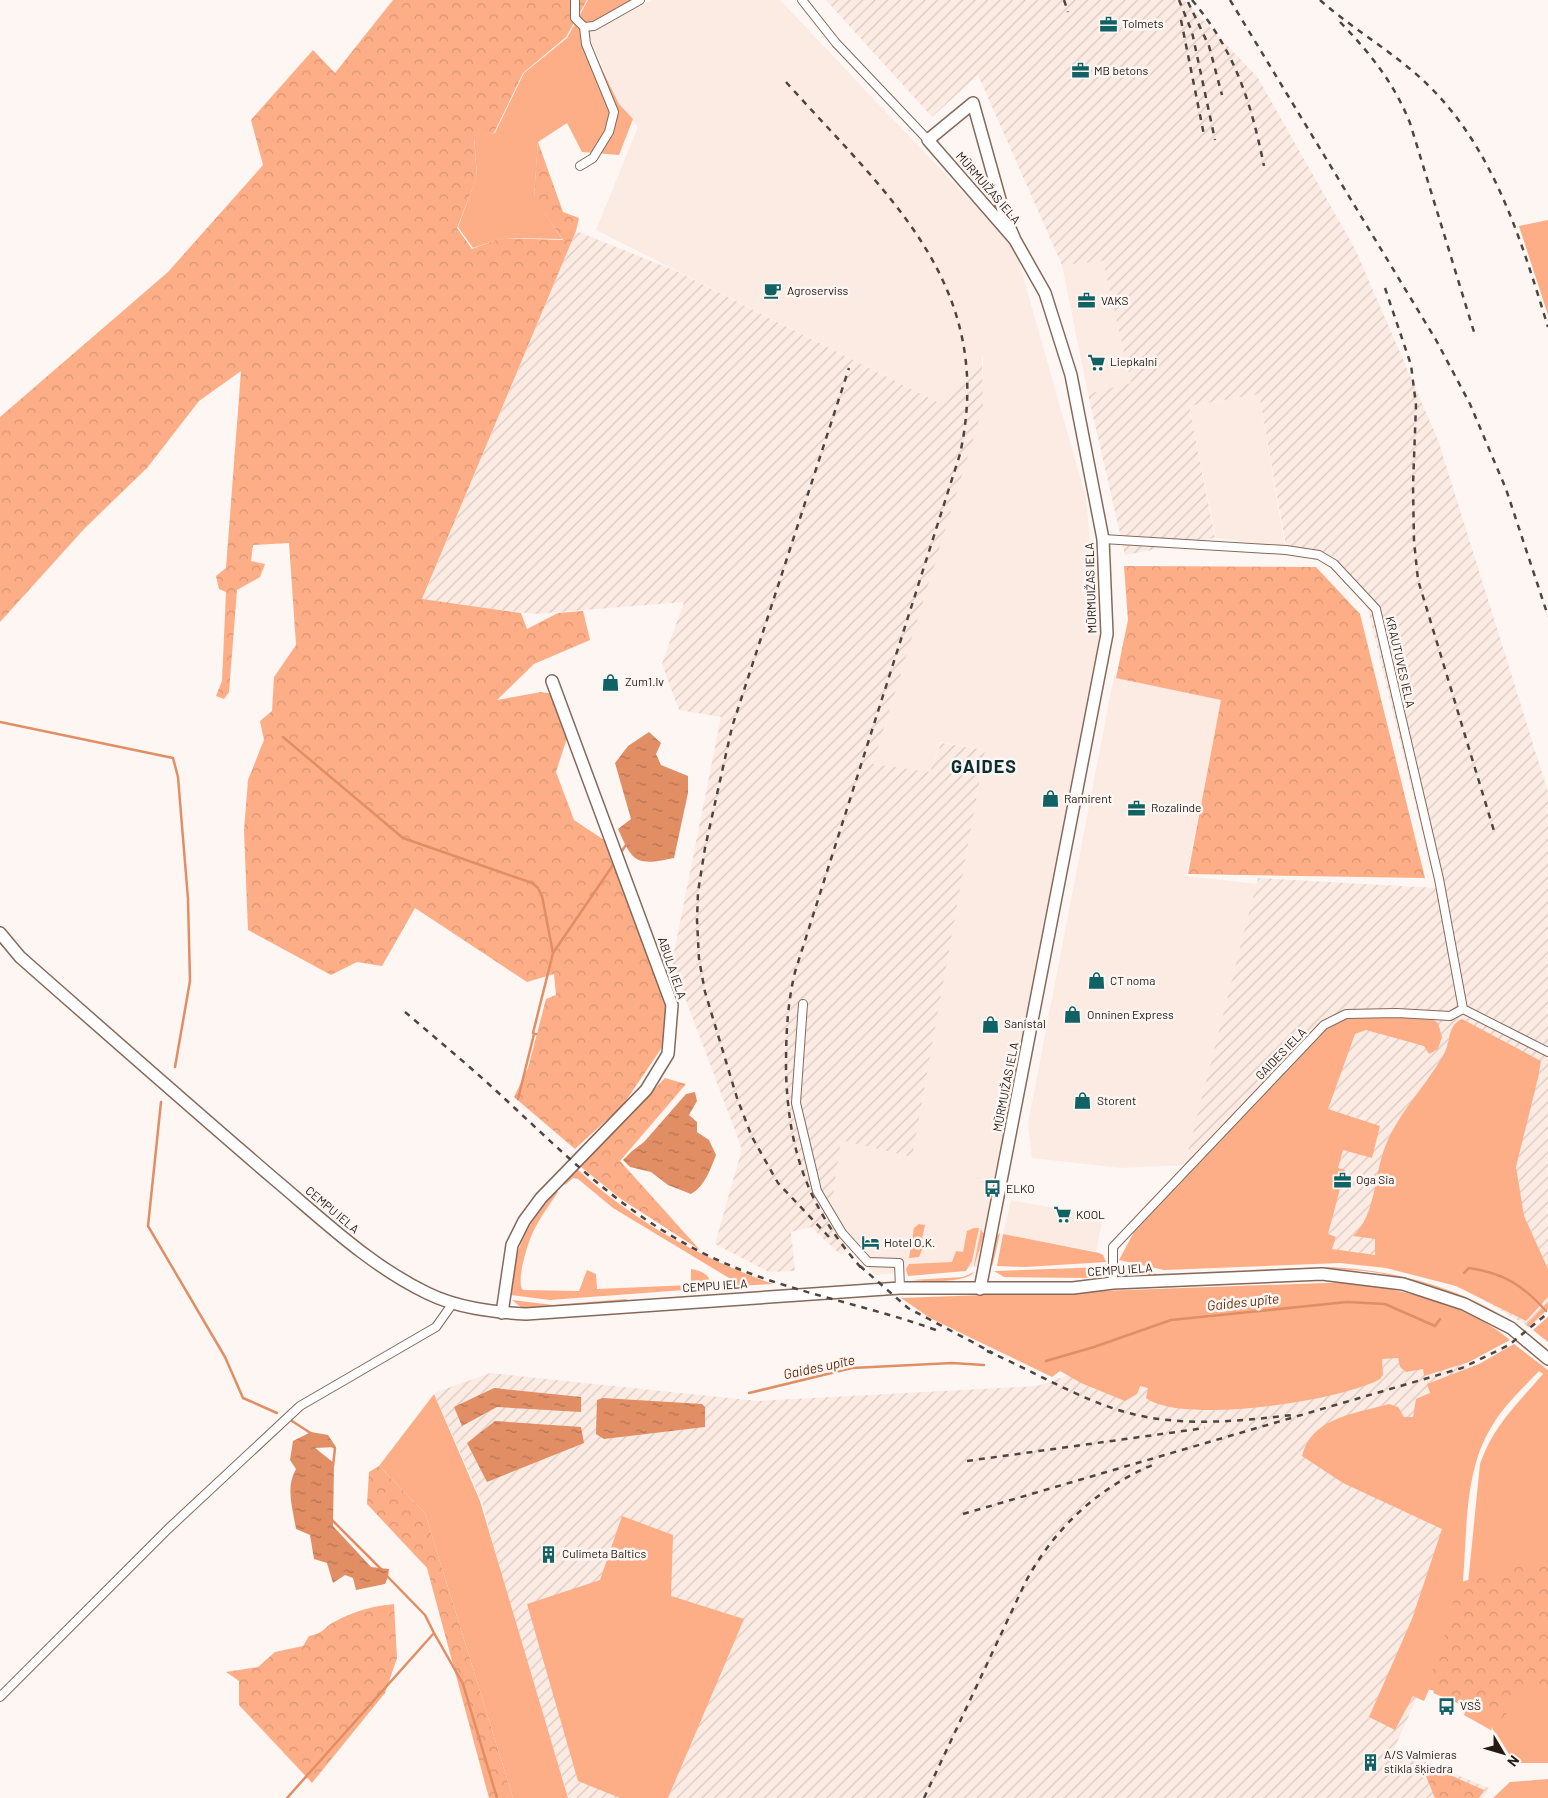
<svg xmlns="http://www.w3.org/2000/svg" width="1548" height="1798" viewBox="0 0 1548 1798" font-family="Barlow,sans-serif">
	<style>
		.built { fill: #fcebe3 }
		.industrial { fill: url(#industrial-furrows) }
		.green { fill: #fdae86 }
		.forest { fill: url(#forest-crowns) }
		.water { fill: url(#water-ripples) }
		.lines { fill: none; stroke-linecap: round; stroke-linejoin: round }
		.stream { stroke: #e18e65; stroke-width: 2.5 }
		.street-casing { stroke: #85695b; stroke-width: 10 }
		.secondary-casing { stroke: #85695b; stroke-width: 14 }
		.street { stroke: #fff; stroke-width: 8 }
		.secondary { stroke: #fff; stroke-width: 11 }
		.rail { stroke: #4f4540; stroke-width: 2.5; stroke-dasharray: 6 6; stroke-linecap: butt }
		.labels { text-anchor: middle; stroke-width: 5; stroke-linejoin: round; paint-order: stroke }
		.poi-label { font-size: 12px; fill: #241913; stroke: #fdf6f3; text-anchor: start }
		.street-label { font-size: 12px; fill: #241913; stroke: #fdf6f3 }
		.water-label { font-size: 14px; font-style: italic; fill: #673213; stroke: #fdf6f3 }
		.district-label { font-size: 18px; font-weight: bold; letter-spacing: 1px; fill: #0b2f30; stroke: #fdf6f3 }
	</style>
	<defs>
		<pattern id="industrial-furrows" width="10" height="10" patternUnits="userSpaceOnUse" patternTransform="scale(1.25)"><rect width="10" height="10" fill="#fcebe3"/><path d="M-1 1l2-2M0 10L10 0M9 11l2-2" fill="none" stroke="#d8c9c2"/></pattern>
		<pattern id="forest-crowns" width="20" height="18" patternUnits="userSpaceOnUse" patternTransform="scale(1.25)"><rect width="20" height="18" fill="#fdae86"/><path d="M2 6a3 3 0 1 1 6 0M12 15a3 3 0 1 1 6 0" fill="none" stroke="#d99573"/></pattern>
		<pattern id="water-ripples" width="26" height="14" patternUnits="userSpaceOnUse" patternTransform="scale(1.25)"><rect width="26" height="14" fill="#e18e65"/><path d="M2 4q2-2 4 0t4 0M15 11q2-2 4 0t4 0" fill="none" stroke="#b67352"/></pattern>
	</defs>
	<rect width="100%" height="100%" fill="#fdf6f3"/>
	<!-- built -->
	<path class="built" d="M 652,0 L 780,0 L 1015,248 L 1086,498 L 1099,638 L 977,1267 L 875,1275 L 829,1222 L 841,1139 L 912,1156 L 985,750 L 940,742 L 930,773 L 873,764 L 982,407 L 983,356 L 937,402 L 596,230 L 638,127 L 619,103 L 587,33 Z
		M 1103,260 L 1132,384 L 1088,394 L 1062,265 Z
		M 1259,394 L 1285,547 L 1216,538 L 1189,406 Z
		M 1114,676 L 1222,700 L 1186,876 L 1257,884 L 1185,1165 L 1121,1168 L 1032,1158 L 1028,1124 Z
		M 1011,1200 L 1103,1217 L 1096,1252 L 1003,1234 Z"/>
	<!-- industrial -->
	<path class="industrial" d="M 826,0 L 1184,0 L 1258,78 L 1355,249 L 1438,440 L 1548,792 L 1548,1302 L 1526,1325 L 1454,1283 L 1399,1267 L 1340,1260 L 1285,1217 L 1185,1164 L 1258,878 L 1436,888 L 1367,606 L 1333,556 L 1286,546 L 1259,394 L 1189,406 L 1215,538 L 1125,555 L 1088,394 L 1131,383 L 1103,261 L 1062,265 L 978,75 L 932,117 Z
		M 576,231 L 676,271 L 937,402 L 982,357 L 983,407 L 873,764 L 930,772 L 941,743 L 985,750 L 912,1157 L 841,1140 L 829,1222 L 850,1248 L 841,1255 L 811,1227 L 791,1232 L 795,1271 L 769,1272 L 715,1244 L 742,1149 L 672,963 L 721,717 L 679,710 L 662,664 L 684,602 L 535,614 L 422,600 Z
		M 1190,1333 L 1462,1358 L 1484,1407 L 1418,1695 L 1394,1749 L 1489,1788 L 1483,1798 L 569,1798 L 529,1680 L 482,1502 L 434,1393 L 490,1373 L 758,1401 L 1037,1386 Z"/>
	<!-- green -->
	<path class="green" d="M 588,0 L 638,0 L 585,34 L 619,104 L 633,119 L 619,155 L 582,152 L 567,123 L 538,142 L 534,196 L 562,239 L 502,238 L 473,248 L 458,227 L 477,176 L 474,136 L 495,133 L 524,73 L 567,38 Z
		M 1548,220 L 1548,315 L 1519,226 Z
		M 1371,1016 L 1432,1019 L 1438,1023 L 1442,1037 L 1438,1049 L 1429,1054 L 1424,1046 L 1366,1030 L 1355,1034 L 1328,1109 L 1380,1126 L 1372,1158 L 1343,1150 L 1338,1168 L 1345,1170 L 1328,1234 L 1336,1237 L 1332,1249 L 1375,1255 L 1375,1239 L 1353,1236 C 1376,1215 1374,1175 1385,1147 C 1398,1113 1426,1086 1444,1054 C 1451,1042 1447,1025 1462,1019 L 1541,1061 L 1538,1078 L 1516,1167 L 1524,1216 L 1548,1269 L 1548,1297 L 1526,1321 L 1456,1286 L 1386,1268 L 1340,1263 L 1164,1270 L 1119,1260 L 1134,1232 L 1325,1030 L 1346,1019 Z
		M 576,1168 C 634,1222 699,1257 773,1284 L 735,1286 L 734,1281 L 613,1208 L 578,1179 L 573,1178 L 565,1185 L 562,1181 Z
		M 556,1191 L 558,1192 C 550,1204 541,1216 535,1228 C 529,1238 515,1283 523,1290 L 579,1291 L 587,1270 L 596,1274 L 597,1289 L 691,1285 L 691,1269 C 703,1271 711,1275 711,1288 L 550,1300 L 511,1295 C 513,1284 514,1272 516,1261 C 521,1233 538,1212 556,1191 Z
		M 919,1224 L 925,1225 L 921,1244 L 924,1245 L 919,1257 L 909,1258 L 914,1228 Z
		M 974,1228 L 979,1228 L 972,1261 L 966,1271 L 908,1276 L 906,1269 L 909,1264 L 952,1262 L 956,1251 L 963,1252 L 967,1231 Z
		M 981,1229 L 984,1234 L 974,1267 L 974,1265 Z
		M 1000,1233 L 993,1264 L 992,1266 L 994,1238 Z
		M 1003,1234 L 1099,1253 L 1103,1255 L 1106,1262 L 1025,1267 L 997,1266 Z
		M 1119,1266 L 1136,1268 L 1160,1275 L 1130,1276 Z
		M 1105,1267 L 1102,1271 L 1092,1278 L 1004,1277 L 994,1271 Z
		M 1329,1267 C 1398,1270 1467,1289 1524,1330 L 1523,1332 C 1465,1292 1400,1270 1330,1269 C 1313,1269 1262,1276 1250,1270 Z
		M 974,1272 C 967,1283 926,1282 912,1280 L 963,1277 Z
		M 1352,1282 C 1408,1292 1466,1303 1510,1340 L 1469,1362 L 1424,1376 L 1423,1369 L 1406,1372 L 1400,1367 L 1398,1358 L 1382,1359 L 1383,1375 L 1380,1379 C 1341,1401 1182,1425 1146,1398 L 1148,1388 L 1140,1386 L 1137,1394 L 1125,1401 L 1081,1383 L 1060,1371 L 1052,1377 L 930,1318 L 901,1298 Z
		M 626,1299 L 630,1301 L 522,1308 L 512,1300 L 553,1305 Z
		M 1548,1302 L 1548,1309 L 1529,1327 L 1526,1325 Z
		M 1548,1317 L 1548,1342 L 1533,1330 Z
		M 1514,1344 L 1548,1370 L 1548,1763 L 1519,1763 L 1512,1759 L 1496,1733 L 1464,1715 L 1467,1707 L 1433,1693 L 1465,1613 L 1480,1464 C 1493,1426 1517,1404 1543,1374 L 1539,1371 C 1523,1388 1504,1405 1492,1426 C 1456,1483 1472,1563 1456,1627 C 1449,1652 1434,1677 1424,1701 L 1413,1696 L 1395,1730 L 1369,1717 L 1412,1619 L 1442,1529 L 1343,1483 L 1302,1456 C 1312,1417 1354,1414 1389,1404 L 1398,1407 L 1404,1417 L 1413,1417 L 1416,1399 L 1430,1393 L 1427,1384 L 1479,1364 Z
		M 434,1394 L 480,1501 L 568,1798 L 513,1798 L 425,1513 L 379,1466 Z
		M 622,1516 L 673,1535 L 671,1596 L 744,1619 L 668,1798 L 620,1798 L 578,1781 L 527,1604 L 600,1580 Z
		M 1548,1779 L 1548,1798 L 1493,1798 L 1510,1782 Z"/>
	<!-- forest -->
	<path class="forest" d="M 393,0 L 587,0 L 566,37 L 523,73 L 494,133 L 474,137 L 477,177 L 457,228 L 472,249 L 501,238 L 563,240 L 534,197 L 538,142 L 563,212 L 579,218 L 576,231 L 422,599 L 521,613 L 527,629 L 558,613 L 583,611 L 590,640 L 534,664 L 497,700 L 541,692 L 564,696 L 576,732 L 566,741 L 556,772 L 574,820 L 607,842 L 669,1004 L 669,1037 L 623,1105 L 575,1149 L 514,1097 L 528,1068 L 546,999 L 556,995 L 554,974 L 527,982 L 415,908 L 382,966 L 357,962 L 331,975 L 248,930 L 244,830 L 248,780 L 264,740 L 260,721 L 272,711 L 274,677 L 296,645 L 289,543 L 253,545 L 251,561 L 265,564 L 260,577 L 237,590 L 229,692 L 224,699 L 216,696 L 222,681 L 226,592 L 219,589 L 216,576 L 226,568 L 241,371 L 199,401 L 147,468 L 85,528 L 0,622 L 0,417 L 168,272 L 263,165 L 251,120 L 313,50 L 335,73 Z
		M 1124,566 L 1316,567 L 1360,614 L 1425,878 L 1188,874 L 1221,700 L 1116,678 L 1128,620 Z
		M 665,1078 L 686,1084 L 620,1161 L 700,1250 L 621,1199 L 580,1166 Z
		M 379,1466 L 425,1513 L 513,1798 L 489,1798 L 427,1568 L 367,1504 L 369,1472 Z
		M 1548,1562 L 1548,1690 L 1544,1687 L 1516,1693 L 1500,1728 L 1475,1699 L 1426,1689 L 1445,1634 L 1458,1583 L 1505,1569 Z
		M 394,1604 L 397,1658 L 385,1693 L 312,1783 L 239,1705 L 239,1681 L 226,1672 L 258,1667 L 275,1652 L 303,1646 L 309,1636 C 327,1632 323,1627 336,1621 C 354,1611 374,1606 394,1604 Z
		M 1443,1772 L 1484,1790 L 1479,1798 L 1435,1798 L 1426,1776 Z"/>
	<!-- water -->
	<path class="water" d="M 649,732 L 661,743 L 656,754 L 661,765 L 688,776 L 688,793 L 674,858 C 636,866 633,863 618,829 L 631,819 L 615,763 L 628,746 Z
		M 695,1092 L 697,1101 L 689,1115 L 697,1122 L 697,1132 L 709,1140 L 716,1155 C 710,1170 705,1186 691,1194 L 668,1185 L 651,1172 L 630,1167 L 623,1160 L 632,1151 L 644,1142 L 686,1094 Z
		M 494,1388 L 581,1397 L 581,1412 L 497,1407 L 462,1426 L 454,1407 Z
		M 603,1398 L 702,1404 L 705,1407 L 705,1427 L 604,1439 L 596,1434 L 597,1400 Z
		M 495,1421 L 581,1427 L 584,1443 L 487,1482 L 467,1443 Z
		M 311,1432 L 328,1435 L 336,1447 L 315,1448 L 334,1463 L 333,1526 L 371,1567 L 389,1569 L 388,1577 L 385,1584 L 356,1590 L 353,1578 L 345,1575 L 333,1583 L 327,1563 L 314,1559 L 310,1535 L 296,1529 C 293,1509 285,1488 296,1469 L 290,1460 L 293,1441 Z"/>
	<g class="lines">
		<!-- stream -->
		<path class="stream" d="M 0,722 L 173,758 L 178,777 L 188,899 L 190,981 L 175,1067
			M 283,737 L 403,838 L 532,883 L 538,888 L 542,896 L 553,953 L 613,865
			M 619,855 L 626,845
			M 533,1033 L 553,953
			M 518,1099 L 534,1034 L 536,1034
			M 161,1102 L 148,1226 L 225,1357 L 243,1398 L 277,1413
			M 1464,1273 L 1469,1268 C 1503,1273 1523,1285 1546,1311
			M 1046,1361 L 1094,1347 L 1171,1320 L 1347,1302 L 1385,1304 L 1435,1326 L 1440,1319
			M 749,1393 L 852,1368 L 952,1363 L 984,1365
			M 292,1421 L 312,1434
			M 332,1446 L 335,1448 L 333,1466
			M 332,1520 L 381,1569
			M 434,1633 L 463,1684 L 497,1798
			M 287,1798 L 434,1633 L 425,1615 L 386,1575"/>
		<defs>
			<path id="street" d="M 575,0 L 575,18 L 584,27 L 594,26 L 640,0
				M 802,0 L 836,43 L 928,140
				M 580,166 L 593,158 L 609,132 L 614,112 L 586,44 L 584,27
				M 1103,539 L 1286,550 L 1319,555 L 1334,564 L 1376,609 L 1439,879 L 1463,1009
				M 803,1004 L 796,1103 L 817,1191 L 842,1233 L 868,1262 L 899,1263 L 900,1288
				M 1463,1009 L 1548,1052
				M 1113,1283 L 1113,1247 L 1324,1025 L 1346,1014 L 1397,1013 L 1450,1016 L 1463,1009
				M 0,1697 L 168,1529 L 300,1406 L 436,1327 L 453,1303"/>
			<path id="secondary" d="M 0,933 L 20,957 C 104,1031 188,1105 273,1178 C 322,1219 369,1265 427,1293 C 457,1308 493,1312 526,1314 L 900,1288 L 1073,1288 L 1113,1283 L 1322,1274 L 1403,1284 L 1464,1304 L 1511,1328 L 1548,1359
				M 980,1289 L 1107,634 L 1103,539 L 1071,375 L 1045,293 L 1015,240 L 928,140 L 973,103 L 1004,214 L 1015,240
				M 502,1313 L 512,1245 L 524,1221 L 541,1198 L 646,1090 L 668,1054 L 672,1005 L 552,681"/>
		</defs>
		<!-- street casing -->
		<use href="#street" class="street-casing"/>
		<!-- secondary casing -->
		<use href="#secondary" class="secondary-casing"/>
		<!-- street -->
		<use href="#street" class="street"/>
		<!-- secondary -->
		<use href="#secondary" class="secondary"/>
		<!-- rail -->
		<path class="rail" d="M 1064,0 L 1068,12
			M 1179,0 L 1192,32 L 1215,140
			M 1192,0 C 1235,51 1251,102 1264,166
			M 1230,0 L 1436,340 L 1470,404 L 1506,489 L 1548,616
			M 1320,0 C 1356,32 1399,55 1433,90 C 1496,155 1522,243 1548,327
			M 1188,2 L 1209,46 L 1222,95
			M 1181,20 L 1204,135
			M 1340,22 C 1370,53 1394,83 1410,123 L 1474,332
			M 786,82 C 887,195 997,285 960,454 L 795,972 C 787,1005 786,1036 786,1070 C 788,1152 809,1210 864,1271
			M 1385,288 L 1411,365 L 1416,405 L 1413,485 L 1414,541 L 1418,580 L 1494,831
			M 405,1012 C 439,1041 473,1069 505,1099 C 572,1161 626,1216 709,1256 C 781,1291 861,1303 936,1330
			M 829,1237 L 778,1183 L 752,1137 L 737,1098 L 705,992 L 699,959 L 697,920 L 698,892 L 705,848 L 732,727 L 849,368
			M 860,1266 L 908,1308 L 993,1353
			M 987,1351 C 1029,1369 1070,1394 1115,1409 C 1173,1428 1232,1422 1292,1415
			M 967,1461 L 1205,1428
			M 963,1514 L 1462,1368 L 1509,1345 L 1548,1313
			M 924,1798 L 1026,1581 C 1055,1528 1098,1487 1155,1464"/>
	</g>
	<!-- icons -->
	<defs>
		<symbol id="office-bare" viewBox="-9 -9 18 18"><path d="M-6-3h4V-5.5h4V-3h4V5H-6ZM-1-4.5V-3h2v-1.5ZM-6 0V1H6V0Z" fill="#116264" stroke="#fdf6f3" stroke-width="2.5" paint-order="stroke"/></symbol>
		<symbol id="cafe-bare" viewBox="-9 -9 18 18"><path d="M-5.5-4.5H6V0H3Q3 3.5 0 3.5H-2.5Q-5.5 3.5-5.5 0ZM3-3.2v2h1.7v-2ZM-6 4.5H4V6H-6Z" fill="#116264" stroke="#fdf6f3" stroke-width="2.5" paint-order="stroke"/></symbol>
		<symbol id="supermarket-bare" viewBox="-9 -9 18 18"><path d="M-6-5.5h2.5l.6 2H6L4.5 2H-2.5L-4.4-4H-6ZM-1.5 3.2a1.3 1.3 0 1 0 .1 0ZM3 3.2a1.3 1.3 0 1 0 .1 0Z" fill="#116264" stroke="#fdf6f3" stroke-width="2.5" paint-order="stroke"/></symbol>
		<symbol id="shop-bare" viewBox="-9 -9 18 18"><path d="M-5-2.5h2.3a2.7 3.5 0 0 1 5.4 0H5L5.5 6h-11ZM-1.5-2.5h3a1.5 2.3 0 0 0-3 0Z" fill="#116264" stroke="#fdf6f3" stroke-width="2.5" paint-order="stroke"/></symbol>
		<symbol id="bus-bare" viewBox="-9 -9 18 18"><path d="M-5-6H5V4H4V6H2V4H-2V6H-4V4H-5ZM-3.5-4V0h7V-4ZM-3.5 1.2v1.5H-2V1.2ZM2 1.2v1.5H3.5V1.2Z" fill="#116264" stroke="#fdf6f3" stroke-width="2.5" paint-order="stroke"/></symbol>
		<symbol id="hotel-bare" viewBox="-9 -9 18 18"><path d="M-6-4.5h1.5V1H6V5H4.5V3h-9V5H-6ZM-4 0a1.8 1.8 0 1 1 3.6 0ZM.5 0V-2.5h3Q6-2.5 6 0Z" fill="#116264" stroke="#fdf6f3" stroke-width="2.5" paint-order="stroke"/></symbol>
		<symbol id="building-bare" viewBox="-9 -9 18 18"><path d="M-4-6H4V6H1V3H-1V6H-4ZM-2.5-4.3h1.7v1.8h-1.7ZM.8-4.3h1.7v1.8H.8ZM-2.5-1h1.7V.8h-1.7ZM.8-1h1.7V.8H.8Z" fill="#116264" stroke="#fdf6f3" stroke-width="2.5" paint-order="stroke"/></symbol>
	</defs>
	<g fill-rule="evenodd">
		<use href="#office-bare" x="1096" y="12" width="25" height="25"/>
		<use href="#office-bare" x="1068" y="58" width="25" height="25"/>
		<use href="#cafe-bare" x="760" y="278" width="25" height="25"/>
		<use href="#office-bare" x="1074" y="288" width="25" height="25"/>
		<use href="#supermarket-bare" x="1084" y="350" width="25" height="25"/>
		<use href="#shop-bare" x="598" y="670" width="25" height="25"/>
		<use href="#shop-bare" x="1038" y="786" width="25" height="25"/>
		<use href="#office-bare" x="1124" y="796" width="25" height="25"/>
		<use href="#shop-bare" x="1084" y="968" width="25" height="25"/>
		<use href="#shop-bare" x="1060" y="1002" width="25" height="25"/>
		<use href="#shop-bare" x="978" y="1012" width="25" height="25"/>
		<use href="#shop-bare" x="1070" y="1088" width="25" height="25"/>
		<use href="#office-bare" x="1330" y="1168" width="25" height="25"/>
		<use href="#bus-bare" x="980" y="1176" width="25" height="25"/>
		<use href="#supermarket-bare" x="1050" y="1202" width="25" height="25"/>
		<use href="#hotel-bare" x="858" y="1230" width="25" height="25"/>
		<use href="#building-bare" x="536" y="1542" width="25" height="25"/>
		<use href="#bus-bare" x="1434" y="1694" width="25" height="25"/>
		<use href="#building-bare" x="1358" y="1750" width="25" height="25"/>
	</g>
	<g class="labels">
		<!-- poi labels -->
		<g class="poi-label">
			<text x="1122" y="28">Tolmets</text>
			<text x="1094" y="75">MB betons</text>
			<text x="787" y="295">Agroserviss</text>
			<text x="1101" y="305">VAKS</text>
			<text x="1110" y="366">Liepkalni</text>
			<text x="625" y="686">Zum1.lv</text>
			<text x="1064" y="803">Ramirent</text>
			<text x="1151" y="812">Rozalinde</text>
			<text x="1110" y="985">CT noma</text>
			<text x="1087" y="1019">Onninen Express</text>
			<text x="1004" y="1028">Sanistal</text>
			<text x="1097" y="1105">Storent</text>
			<text x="1356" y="1184">Oga Sia</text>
			<text x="1006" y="1193">ELKO</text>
			<text x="1076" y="1219">KOOL</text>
			<text x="884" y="1247">Hotel O.K.</text>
			<text x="562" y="1558">Culimeta Baltics</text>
			<text x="1460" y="1710">VSŠ</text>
			<text x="1384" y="1759">A/S Valmieras<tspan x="1384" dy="14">stikla šķiedra</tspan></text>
		</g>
		<!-- street labels -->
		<g class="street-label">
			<text transform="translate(988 188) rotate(49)" y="4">MŪRMUIŽAS IELA</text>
			<text transform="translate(1091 588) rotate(-92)" y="4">MŪRMUIŽAS IELA</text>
			<text transform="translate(1400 662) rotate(77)" y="4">KRAUTUVES IELA</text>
			<text transform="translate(672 968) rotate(71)" y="4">ABULA IELA</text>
			<text transform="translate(1281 1054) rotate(-46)" y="4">GAIDES IELA</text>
			<text transform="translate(1006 1087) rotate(-79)" y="4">MŪRMUIŽAS IELA</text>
			<text transform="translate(332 1210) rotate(40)" y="4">CEMPU IELA</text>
			<text transform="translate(1120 1270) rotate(-4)" y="4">CEMPU IELA</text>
			<text transform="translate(715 1286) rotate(-4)" y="4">CEMPU IELA</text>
		</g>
		<!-- water labels -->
		<g class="water-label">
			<text transform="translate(1243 1302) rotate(-6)" y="5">Gaides upīte</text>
			<text transform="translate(819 1367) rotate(-12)" y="5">Gaides upīte</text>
		</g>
		<!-- district labels -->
		<g class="district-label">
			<text x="984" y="773">GAIDES</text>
		</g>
	</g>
	<!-- north arrow -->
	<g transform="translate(1503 1753) rotate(128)" stroke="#fdf6f3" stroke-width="4" paint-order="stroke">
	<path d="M0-4L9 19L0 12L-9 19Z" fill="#241913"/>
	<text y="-8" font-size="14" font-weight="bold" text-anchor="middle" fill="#241913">N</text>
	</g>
</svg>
